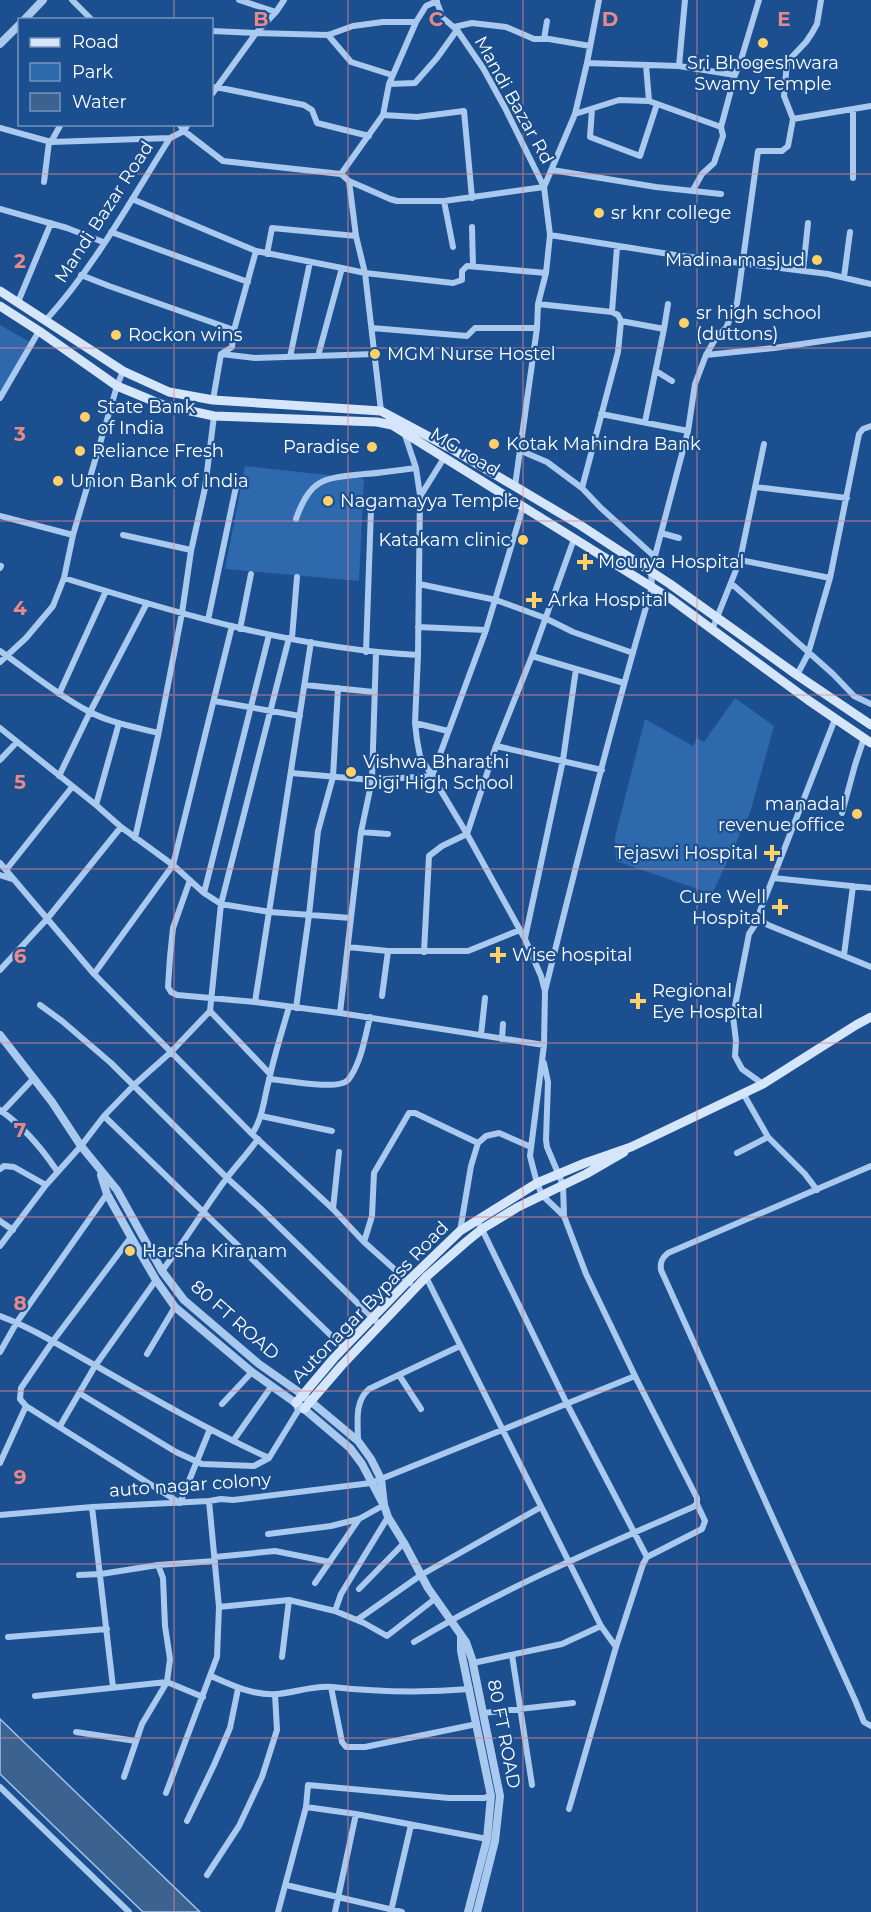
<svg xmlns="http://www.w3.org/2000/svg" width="871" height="1912" viewBox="0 0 871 1912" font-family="Montserrat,sans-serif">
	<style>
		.green { fill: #2e69ad }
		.water { fill: #3c6290; stroke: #9cc4f0; stroke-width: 1.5 }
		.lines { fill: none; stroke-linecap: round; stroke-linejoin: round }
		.minor { stroke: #a9c9ee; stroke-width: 6 }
		.tertiary { stroke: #a9c9ee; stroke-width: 8 }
		.secondary { stroke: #d6e6fa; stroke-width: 9 }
		.grid { fill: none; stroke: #e88989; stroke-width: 1.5; stroke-opacity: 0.55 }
		.poi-dot { fill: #ffd166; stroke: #1b4f8f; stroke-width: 2 }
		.labels { text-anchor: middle; stroke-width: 4.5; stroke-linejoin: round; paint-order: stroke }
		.poi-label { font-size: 18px; fill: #fff; stroke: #1b4f8f; text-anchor: start }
		.street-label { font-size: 18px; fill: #fff; stroke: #1b4f8f }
		.grid-label { font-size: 20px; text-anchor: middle; font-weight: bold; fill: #e88989; stroke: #1b4f8f; stroke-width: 4.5; stroke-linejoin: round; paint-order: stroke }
	</style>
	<rect width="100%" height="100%" fill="#1b4f8f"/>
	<!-- green -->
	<path class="green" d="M 0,325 L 30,342 L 0,392 Z
		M 245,466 L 364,479 L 359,581 L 225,569 Z
		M 735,698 L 774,726 L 750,813 L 712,894 L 616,861 L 615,837 L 645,719 L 693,746 L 697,738 L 704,742 Z"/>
	<!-- water -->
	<path class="water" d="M 0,1719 L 200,1912 L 143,1912 L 0,1774 Z"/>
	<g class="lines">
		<!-- minor -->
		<path class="minor" d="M 72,0 L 92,20
			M 239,0 L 276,12 L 284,0
			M 436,0 L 443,18 L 457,30 L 483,68 L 505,108 L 544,187
			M 454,27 L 472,23 L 506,27 L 534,39 L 549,39 L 590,46
			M 212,31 L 256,33 L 212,94
			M 256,33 L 328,35 L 353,26 L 383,22 L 416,22
			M 256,33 L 276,12
			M 328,35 L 351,62 L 392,75
			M 544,39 L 547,21
			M 587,63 L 679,66 L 735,75 L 740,63 L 759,0
			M 740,63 L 787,62
			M 646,65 L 649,101
			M 679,66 L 685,0
			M 389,84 L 415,83 L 437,58 L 457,30
			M 216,87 L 304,105 L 312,110 L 317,123 L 369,136
			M 592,109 L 590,137 L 640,156 L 657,104
			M 853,110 L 853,178
			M 575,114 L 619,100 L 649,101 L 721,127
			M 383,115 L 417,117 L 464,111 L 472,198
			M 793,119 L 871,106
			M 179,124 L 184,131 L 223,161 L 341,174 L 383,115 L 389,84 L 416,22 L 426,6 L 437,1
			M 0,128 L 51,142 L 61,124
			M 51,142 L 170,138
			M 552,170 L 656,187 L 721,194
			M 341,174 L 349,181 L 390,199 L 397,201 L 444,201 L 544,187
			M 349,181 L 356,236 L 365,273 L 381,411
			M 44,182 L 49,142
			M 693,190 L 702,174 L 714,163 L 723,136 L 721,127 L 735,75
			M 132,199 L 256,251 L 342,268 L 318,356
			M 444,201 L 453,247
			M 0,209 L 67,228 L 103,242
			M 472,227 L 473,266
			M 111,232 L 248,282
			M 550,235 L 675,255 L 828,274 L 871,284
			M 267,254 L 272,228 L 356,236
			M 342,268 L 365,273 L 453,283 L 462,280 L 462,271 L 467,266 L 546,273
			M 803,271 L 808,223
			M 81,275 L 109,286 L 234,330
			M 844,277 L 850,232
			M 18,302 L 51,223
			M 538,304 L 612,312 L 618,315 L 621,321 L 618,352 L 582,488
			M 612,312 L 617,247
			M 46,320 C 95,266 131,200 170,138 L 184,131 L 188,124
			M 621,321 L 664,329
			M 372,328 L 467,336 L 475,328 L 537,328
			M 221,354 L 255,358 L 375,354
			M 706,355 L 774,348 L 871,334
			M 290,357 L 310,262
			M 656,371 L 672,381
			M 0,398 L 39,331
			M 213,400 L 221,354 L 232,347 L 234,330 L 256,251
			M 601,414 L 688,431
			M 645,422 L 664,329 L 668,304
			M 404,432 L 416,468 L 420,495 L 418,655 L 415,723 L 417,740 L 420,756 L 467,834 L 525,939 L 541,976 L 545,991 L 544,1045 L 530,1156 L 537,1183 L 542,1195 L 564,1216
			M 519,450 L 547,462 L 582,488 L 601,508 L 655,557
			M 515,486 L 537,328 L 538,304 L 546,273 L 550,235 L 544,187 L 575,114 L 587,63 L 599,0
			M 756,487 L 847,498
			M 421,495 L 444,458
			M 0,516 L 73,535
			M 296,519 C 310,478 324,478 364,474 C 381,473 398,470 416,468
			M 661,533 L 679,538
			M 123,535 L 191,550
			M 740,560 L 830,578
			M 0,568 L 1,566
			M 64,578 C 179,614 297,649 418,655
			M 419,584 L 496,600 L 545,618 L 573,632 L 633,653
			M 732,584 L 833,674 L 854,696 L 871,704
			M 208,620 L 237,482
			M 418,627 L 486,630
			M 240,629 L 251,574
			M 712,630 L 740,560 L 764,444
			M 292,638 L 297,577
			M 0,651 C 29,671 56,694 88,711 C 110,723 135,727 158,733
			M 366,652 L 371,509
			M 0,662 L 26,638 L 53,606 L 64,578 L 73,535 L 117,386 L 123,371
			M 576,669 L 624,683
			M 797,675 L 808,654 L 830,578 L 859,434 L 863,429 L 871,426
			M 305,685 L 374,692
			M 59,694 L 106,591
			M 214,701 L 300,716
			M 415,723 L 448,731
			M 0,728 L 96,805 L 121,827 L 173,865 L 204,893 L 221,904 L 270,912 L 351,918 L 340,1013
			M 496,746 L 602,770
			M 0,760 L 16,743
			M 291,773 L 372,780 L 432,776 L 486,630 L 523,507
			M 59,776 L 90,712 L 147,603
			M 96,805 L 119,723
			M 842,813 L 855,765 L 864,738
			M 361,832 L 388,834
			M 135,838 L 158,736 L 182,613 L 191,551 L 205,488 L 214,416
			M 0,863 L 94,974 L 252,1134 L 333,1209 L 364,1242 L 410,1283
			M 6,870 L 72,787
			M 0,875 L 12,879
			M 773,878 L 835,719
			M 190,880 L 173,928 L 170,957 L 168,987 L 171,992 L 177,995 L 255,1002 L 340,1013 L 544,1045
			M 871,888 L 773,878 L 760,911 C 760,919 762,921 768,925 L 871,967
			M 204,893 L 269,635
			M 760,917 L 749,934 L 733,1016 L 736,1041 L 735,1056 L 742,1069 L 763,1084
			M 351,918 L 361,832 L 372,780 L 376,653
			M 525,938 L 563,760 L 576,669 L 532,656
			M 348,947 L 388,951 L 468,951 L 520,930
			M 424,952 L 429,856 L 442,846 L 467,834 L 496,746 L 532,656 L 574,539
			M 844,955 L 853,886
			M 0,970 L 47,919 L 121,827
			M 94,974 L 173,865 L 232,626
			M 545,991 C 578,856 612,721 652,587 L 651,571 L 688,431 L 695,384 L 706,355 L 717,336 L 726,328 L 737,303 L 758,151 L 782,151 L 788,146 L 793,119 L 784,96 L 787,62 L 806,42 L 812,33 L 817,24 L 821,0
			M 382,996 L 388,951
			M 255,1002 L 311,642
			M 40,1005 L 62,1021 L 111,1063 L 227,1178 L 260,1208 L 380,1325
			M 296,1008 L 309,915 L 318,831 L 333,777 L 338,688
			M 210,1011 L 270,1074
			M 481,1035 L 485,998
			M 502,1039 L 503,1024
			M 269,1079 C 284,1080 338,1091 348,1080 C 361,1064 365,1037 370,1017
			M 743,1093 L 768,1137 L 805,1174 L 817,1190
			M 0,1110 C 24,1127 41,1147 57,1171
			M 2,1112 L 34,1078
			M 104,1116 L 344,1348
			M 261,1116 L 332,1131
			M 252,1134 C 263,1118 264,1098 269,1080 C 274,1056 282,1032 289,1007
			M 737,1153 L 768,1137
			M 871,1166 L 668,1253 C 662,1258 660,1262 661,1270 L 855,1700 L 864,1722 L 871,1726
			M 0,1169 L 4,1166 L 14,1167 L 46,1185
			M 333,1209 L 339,1152
			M 477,1219 L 567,1404 L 647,1557
			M 0,1221 L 13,1230
			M 460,1231 L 471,1166 L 478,1143 L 486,1136 L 499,1133 L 531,1147
			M 131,1237 L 53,1341 L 21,1388 L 20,1399 L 26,1406 L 180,1503 L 210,1429
			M 364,1242 L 372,1216 L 374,1173 L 409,1113 L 415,1113 L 478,1143
			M 0,1246 L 46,1185 L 81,1146 L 104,1116 L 134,1085 L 171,1052 L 210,1011 L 221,904 L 289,638
			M 162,1271 C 185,1241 204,1209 226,1179 C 236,1166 248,1153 258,1139
			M 426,1277 L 601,1626 L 616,1647
			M 0,1316 C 35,1329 65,1349 98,1367 C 154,1399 210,1431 269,1458
			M 0,1352 L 17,1322 L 107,1194
			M 147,1354 L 175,1307
			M 399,1375 L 421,1409
			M 79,1393 L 176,1452 L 202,1464 L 254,1466 L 269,1458 L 296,1414 L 298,1411 L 296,1404
			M 222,1404 L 252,1372
			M 60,1426 L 95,1366 L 156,1280
			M 233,1441 L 271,1387
			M 358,1441 C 358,1422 354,1402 369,1389 L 460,1346
			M 0,1463 L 26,1406
			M 92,1507 L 113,1687
			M 0,1515 L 92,1507 L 209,1501 L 221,1499 L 233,1500 L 371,1483 L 635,1376
			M 268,1534 L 331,1526 L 359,1519 L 384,1505
			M 215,1557 L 275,1551 L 330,1562
			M 79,1575 L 101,1574 L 158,1565 L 215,1561
			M 315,1583 L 359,1519
			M 359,1589 L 404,1543
			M 219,1607 L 289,1600 L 335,1611 L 364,1623 L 387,1636 L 436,1598
			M 335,1611 L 341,1594 L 388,1517
			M 357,1620 L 421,1575 L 541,1507
			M 8,1637 L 107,1629
			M 414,1642 C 503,1588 599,1548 693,1507 L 697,1504 L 697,1498 L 635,1376 L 586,1274 L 564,1216 L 563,1185 L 547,1147 L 546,1140 L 548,1082 L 544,1063
			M 512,1655 L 532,1785
			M 282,1657 L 289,1600
			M 473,1663 L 562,1644 L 601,1626
			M 211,1676 C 231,1685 254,1696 277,1694 C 294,1693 314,1685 332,1687 C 378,1692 423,1693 470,1689
			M 331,1687 L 342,1742 L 346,1747 L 365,1747 L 477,1724
			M 35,1696 L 167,1682 L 203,1697
			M 484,1713 L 573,1703
			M 76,1732 L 136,1741
			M 124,1777 L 142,1724 L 167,1682 L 170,1659 L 165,1626 L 163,1578 L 158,1565
			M 0,1787 L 129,1912
			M 166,1793 L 217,1657 L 219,1607 L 209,1501
			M 306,1807 L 356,1814 L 487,1839
			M 569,1809 L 616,1647 L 643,1564 L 647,1557 L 702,1529 L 705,1521 L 697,1504
			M 187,1821 L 214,1765 L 230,1728 L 238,1689
			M 207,1875 L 239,1826 L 262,1777 L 277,1730 L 275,1694
			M 286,1885 L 402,1912
			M 391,1911 L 411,1825
			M 278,1912 L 306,1807 L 308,1785 L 449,1798 L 484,1798 L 491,1796
			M 335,1912 L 356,1814"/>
		<!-- tertiary -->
		<path class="tertiary" d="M 24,20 L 43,0
			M 0,44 L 20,24
			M 0,1035 L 52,1102 L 81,1146 L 117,1190 L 162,1271 L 184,1300 L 259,1364 L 303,1395 L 358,1441 L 371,1459 L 381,1479 L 384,1505 L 388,1517 L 404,1543 L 428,1588 L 466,1642 L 472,1659 L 500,1796 L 495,1841 L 477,1912
			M 101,1175 L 107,1194 L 131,1237 L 156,1280 L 175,1307 L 252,1372 L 304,1409 L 350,1448 L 362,1464 L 382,1502
			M 461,1636 L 461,1651 L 491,1796 L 487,1839 L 468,1912"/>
		<!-- secondary -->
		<path class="secondary" d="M 0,291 L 123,371 L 169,392 L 213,400 L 381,411 L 450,448 L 580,525 L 670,584 L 797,675 L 871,725
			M 0,306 L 39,331 L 117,386 L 163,405 L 214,416 L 377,422 L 392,425 L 671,599 L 808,700 L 871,743
			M 296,1403 L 334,1358 L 408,1281 L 460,1231 L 537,1183 L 585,1163 L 631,1147 L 763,1084 L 856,1025 L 871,1017
			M 304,1409 L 342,1365 L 426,1277 L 466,1242 L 482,1229 L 518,1207 L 586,1174 L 624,1152"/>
	</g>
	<!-- grid -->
	<path class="grid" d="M 174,0 L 174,20M 348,0 L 348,1912M 523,0 L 523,1912M 697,0 L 697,1912M 174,124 L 174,1912M 0,174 L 871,174M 0,348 L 871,348M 0,521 L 871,521M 0,695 L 871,695M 0,869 L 871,869M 0,1043 L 871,1043M 0,1217 L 871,1217M 0,1391 L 871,1391M 0,1564 L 871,1564M 0,1738 L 871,1738"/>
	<!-- markers -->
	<g class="poi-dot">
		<circle cx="763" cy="43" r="6"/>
		<circle cx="599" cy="213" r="6"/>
		<circle cx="817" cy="260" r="6"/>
		<circle cx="684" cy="323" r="6"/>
		<circle cx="116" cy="335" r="6"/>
		<circle cx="375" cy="354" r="6"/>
		<circle cx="85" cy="417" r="6"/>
		<circle cx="494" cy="444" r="6"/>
		<circle cx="372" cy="447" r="6"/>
		<circle cx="80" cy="451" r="6"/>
		<circle cx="58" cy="481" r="6"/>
		<circle cx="328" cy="501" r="6"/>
		<circle cx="523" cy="540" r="6"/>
		<path d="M582 553h6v6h6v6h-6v6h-6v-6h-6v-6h6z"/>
		<path d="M531 591h6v6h6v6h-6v6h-6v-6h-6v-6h6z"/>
		<circle cx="351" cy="772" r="6"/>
		<circle cx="857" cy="814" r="6"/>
		<path d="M769 844h6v6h6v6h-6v6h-6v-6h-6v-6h6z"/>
		<path d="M777 898h6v6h6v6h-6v6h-6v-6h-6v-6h6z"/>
		<path d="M495 946h6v6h6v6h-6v6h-6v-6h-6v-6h6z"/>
		<path d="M635 992h6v6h6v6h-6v6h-6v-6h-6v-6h6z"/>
		<circle cx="130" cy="1251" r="6"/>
	</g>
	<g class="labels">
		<!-- poi labels -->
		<g class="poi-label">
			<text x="763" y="69" text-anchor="middle">Sri Bhogeshwara<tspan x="763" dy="21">Swamy Temple</tspan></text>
			<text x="611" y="219">sr knr college</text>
			<text x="805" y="266" text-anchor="end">Madina masjud</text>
			<text x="696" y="319">sr high school<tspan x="696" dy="21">(duttons)</tspan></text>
			<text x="128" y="341">Rockon wins</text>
			<text x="387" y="360">MGM Nurse Hostel</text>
			<text x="97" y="413">State Bank<tspan x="97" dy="21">of India</tspan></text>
			<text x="506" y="450">Kotak Mahindra Bank</text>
			<text x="360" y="453" text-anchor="end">Paradise</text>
			<text x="92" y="457">Reliance Fresh</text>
			<text x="70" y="487">Union Bank of India</text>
			<text x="340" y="507">Nagamayya Temple</text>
			<text x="511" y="546" text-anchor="end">Katakam clinic</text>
			<text x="598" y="568">Mourya Hospital</text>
			<text x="548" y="606">Arka Hospital</text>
			<text x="363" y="768">Vishwa Bharathi<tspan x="363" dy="21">Digi High School</tspan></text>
			<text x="845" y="810" text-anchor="end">manadal<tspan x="845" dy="21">revenue office</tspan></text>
			<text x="758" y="859" text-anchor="end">Tejaswi Hospital</text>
			<text x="766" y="903" text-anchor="end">Cure Well<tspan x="766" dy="21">Hospital</tspan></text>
			<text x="512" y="961">Wise hospital</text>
			<text x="652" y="997">Regional<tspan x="652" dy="21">Eye Hospital</tspan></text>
			<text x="142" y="1257">Harsha Kiranam</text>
		</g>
		<!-- street labels -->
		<g class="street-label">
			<text transform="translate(514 100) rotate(61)" y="6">Mandi Bazar Rd</text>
			<text transform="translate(104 212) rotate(-57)" y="6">Mandi Bazar Road</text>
			<text transform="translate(465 452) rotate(31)" y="6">MG road</text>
			<text transform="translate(370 1302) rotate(-46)" y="6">Autonagar Bypass Road</text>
			<text transform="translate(235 1320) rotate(41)" y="6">80 FT ROAD</text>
			<text transform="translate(190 1485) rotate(-4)" y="6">auto nagar colony</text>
			<text transform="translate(504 1734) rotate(79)" y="6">80 FT ROAD</text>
		</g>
	</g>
	<g class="grid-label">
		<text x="261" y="26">B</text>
		<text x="436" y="26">C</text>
		<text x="610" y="26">D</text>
		<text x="784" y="26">E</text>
		<text x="20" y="268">2</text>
		<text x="20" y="441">3</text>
		<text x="20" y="615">4</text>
		<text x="20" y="789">5</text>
		<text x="20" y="963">6</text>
		<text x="20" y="1137">7</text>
		<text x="20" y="1310">8</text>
		<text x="20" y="1484">9</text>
	</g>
	<!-- legend -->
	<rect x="18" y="18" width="195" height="108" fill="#1b4f8f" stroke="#7695bc" stroke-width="1.5"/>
	<rect x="30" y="38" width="30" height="9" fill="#d6e6fa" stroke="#7695bc" stroke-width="1.5"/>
	<text x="72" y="48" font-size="18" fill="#ffffff">Road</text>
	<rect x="30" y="63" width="30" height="18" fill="#2e69ad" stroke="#7695bc" stroke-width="1.5"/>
	<text x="72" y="78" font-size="18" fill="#ffffff">Park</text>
	<rect x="30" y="93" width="30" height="18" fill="#3c6290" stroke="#7695bc" stroke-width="1.5"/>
	<text x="72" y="108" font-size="18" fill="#ffffff">Water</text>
</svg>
